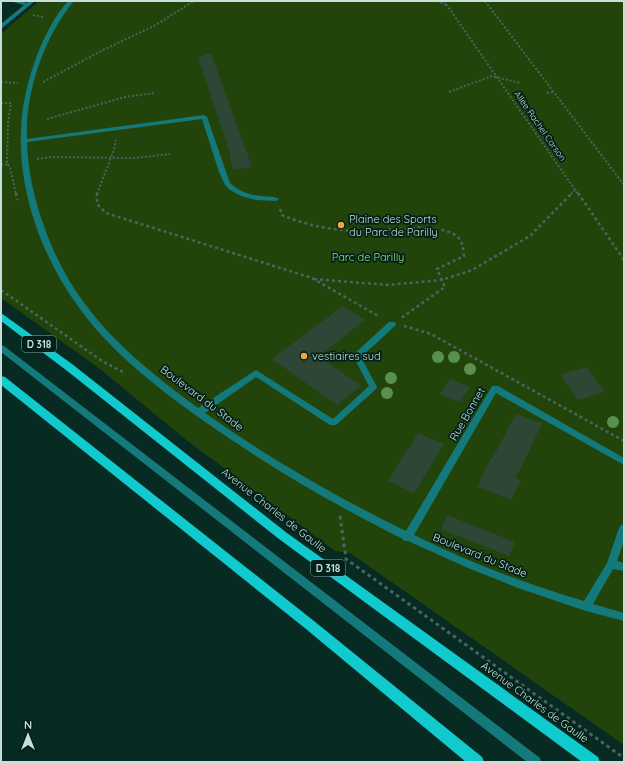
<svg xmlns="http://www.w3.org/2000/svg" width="625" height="763" viewBox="0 0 625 763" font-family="Quicksand,sans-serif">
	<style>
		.green { fill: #22440a }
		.building { fill: #2d4636 }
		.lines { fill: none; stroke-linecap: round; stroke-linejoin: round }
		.path-far2 { stroke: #48655f; stroke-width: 2; stroke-dasharray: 2 2; stroke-linecap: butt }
		.path-far1 { stroke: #48655f; stroke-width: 2.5; stroke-dasharray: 3 3; stroke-linecap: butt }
		.path { stroke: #48655f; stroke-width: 3; stroke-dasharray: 3.5 3.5; stroke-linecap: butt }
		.service { fill: #14797b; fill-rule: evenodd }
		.tertiary { fill: #14797b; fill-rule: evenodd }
		.primary { fill: #10cacd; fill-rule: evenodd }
		.tree { fill: #599051 }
		.poi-dot { fill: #eea83c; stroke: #002019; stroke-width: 1.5 }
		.labels { text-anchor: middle; stroke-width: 3.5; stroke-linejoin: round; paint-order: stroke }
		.far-street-label { font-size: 9px; fill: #cbddd8; stroke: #002019 }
		.shield { fill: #002019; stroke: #8ea49f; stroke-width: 1 }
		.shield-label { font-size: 10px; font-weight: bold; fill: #cbddd8 }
		.poi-label { font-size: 11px; fill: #cbddd8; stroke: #002019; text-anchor: start }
		.park-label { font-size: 11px; fill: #9ce376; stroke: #002019 }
		.street-label { font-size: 11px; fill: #cbddd8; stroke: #002019 }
	</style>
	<rect width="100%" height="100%" fill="#072a23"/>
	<!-- green -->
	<path class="green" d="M 39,1 L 624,1 L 624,745 L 350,553 L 335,551 L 185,439 L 100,369 L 1,298 L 1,34 Z"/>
	<!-- building -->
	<path class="building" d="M 211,53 L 252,167 L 233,170 L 229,150 L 198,57 Z
		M 343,306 L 365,320 L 319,356 L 361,386 L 337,405 L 272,359 Z
		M 587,367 L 605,392 L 578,400 L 560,374 Z
		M 450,379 L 470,387 L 460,402 L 440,394 Z
		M 516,414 L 542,423 L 525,460 L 515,478 L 521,481 L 511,499 L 477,487 L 491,458 L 492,459 Z
		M 418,433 L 444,444 L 414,493 L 388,481 Z
		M 447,515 L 515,542 L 509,556 L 441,529 Z"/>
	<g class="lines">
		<!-- path-far2 -->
		<path class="path-far2" d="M 437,1 L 446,5
			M 444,1 L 578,194
			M 485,1 L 624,185
			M 33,15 L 44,17
			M 1,82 L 18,83
			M 43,82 L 103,50 L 154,26 L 194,1
			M 449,92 L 492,76 L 520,83
			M 547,93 L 553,92
			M 1,103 L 11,103 L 8,123 L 7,164 L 10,167 L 16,194
			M 47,119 L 125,97 L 155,93
			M 37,159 L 52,157 L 135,158 L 170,154
			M 1,165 L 8,164
			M 97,194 L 114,150 L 116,140
			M 571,194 L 575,190"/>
		<!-- path-far1 -->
		<path class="path-far1" d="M 16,193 L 17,200
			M 97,193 L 97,204 L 106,213 L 312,278 L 380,317
			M 578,193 L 624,260
			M 280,209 L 282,215 C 309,227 343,232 372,231 C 397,230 433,222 455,235 C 463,240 463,247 464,256 L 437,269 L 445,287 L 401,318
			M 314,279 L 388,285 L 442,280 L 472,270 L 530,236 L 572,193
			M 1,290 L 102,361 L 123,372
			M 404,326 L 431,334 L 624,441"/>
		<!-- path -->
		<path class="path" d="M 340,516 L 346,559 L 624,758"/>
		<!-- service -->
		<path class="service" d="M 10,1 L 20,1 L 30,4 L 27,6 Z
			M 68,1 L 74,1 C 44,37 25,92 27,139 L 204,115 L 207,117 L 230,183 C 239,191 249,195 261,196 C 267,197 275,196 279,199 L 276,201 L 256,200 L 241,196 L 230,190 L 225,185 L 219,172 L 202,119 L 27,142 C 28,171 34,199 44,226 C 73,310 129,357 198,408 L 256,370 L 333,419 L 369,386 L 353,356 L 354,354 L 389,322 L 395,322 L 396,324 L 395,326 L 361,357 L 377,387 L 376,389 L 336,425 L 330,425 L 256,377 L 205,413 C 269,458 336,497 406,531 L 492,386 L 498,386 L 624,458 L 624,465 L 496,393 L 414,535 C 468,562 526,584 584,601 L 607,563 L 619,528 L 621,525 L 624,524 L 624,541 L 617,561 L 624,563 L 624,571 L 613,569 L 593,604 L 624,613 L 624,621 L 586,611 L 518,588 L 468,568 L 408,541 L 404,541 L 403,539 C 332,504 265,464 201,419 C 155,386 107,349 75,302 C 41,254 18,189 21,130 C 22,90 41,31 68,1 Z
			M 1,345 L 4,346 L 540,758 L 541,762 L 527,762 L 1,352 Z"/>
		<!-- tertiary -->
		<path class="tertiary" d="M 29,1 L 35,1 L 1,29 L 1,24 Z"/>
		<!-- primary -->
		<path class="primary" d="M 1,313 L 72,364 L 287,533 L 598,757 L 600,762 L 582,762 L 279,539 L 66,370 L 1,321 Z
			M 1,376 L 5,377 L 314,621 L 482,757 L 484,762 L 466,762 L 306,629 L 1,385 Z"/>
	</g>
	<!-- trees -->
	<g class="tree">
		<circle cx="438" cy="357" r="6"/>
		<circle cx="454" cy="357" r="6"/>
		<circle cx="470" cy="369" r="6"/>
		<circle cx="391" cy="378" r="6"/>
		<circle cx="387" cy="393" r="6"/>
		<circle cx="613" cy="422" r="6"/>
	</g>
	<!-- markers -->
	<g class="poi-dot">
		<circle cx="341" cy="225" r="4"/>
		<circle cx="304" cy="356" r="4"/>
	</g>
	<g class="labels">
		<!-- far-street labels -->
		<g class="far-street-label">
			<text transform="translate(540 126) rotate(55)" y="3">Allée Rachel Carson</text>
		</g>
		<!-- shield labels -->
		<g class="shield">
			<rect x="22" y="336" width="34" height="16" rx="3"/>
			<rect x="311" y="560" width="34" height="16" rx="3"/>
		</g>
		<g class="shield-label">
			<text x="39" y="348">D 318</text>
			<text x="328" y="572">D 318</text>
		</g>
		<!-- poi labels -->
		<g class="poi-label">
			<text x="349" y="223">Plaine des Sports<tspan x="349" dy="13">du Parc de Parilly</tspan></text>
			<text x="312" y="360">vestiaires sud</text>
		</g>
		<!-- park labels -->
		<g class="park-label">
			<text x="368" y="261">Parc de Parilly</text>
		</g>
		<!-- street labels -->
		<g class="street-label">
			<text transform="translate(202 398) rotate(37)" y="4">Boulevard du Stade</text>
			<text transform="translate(467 414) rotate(-60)" y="4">Rue Bonnet</text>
			<text transform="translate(274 510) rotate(38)" y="4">Avenue Charles de Gaulle</text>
			<text transform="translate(480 555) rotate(22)" y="4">Boulevard du Stade</text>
			<text transform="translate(535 702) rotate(36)" y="4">Avenue Charles de Gaulle</text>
		</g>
	</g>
	<!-- border -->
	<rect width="625" height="763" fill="none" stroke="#cbddd8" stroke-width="4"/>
	<!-- north arrow -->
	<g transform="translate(28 735)" stroke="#002019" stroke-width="3" paint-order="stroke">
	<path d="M0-3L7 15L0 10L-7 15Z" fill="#cbddd8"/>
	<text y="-6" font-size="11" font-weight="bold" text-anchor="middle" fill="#cbddd8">N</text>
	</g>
</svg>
